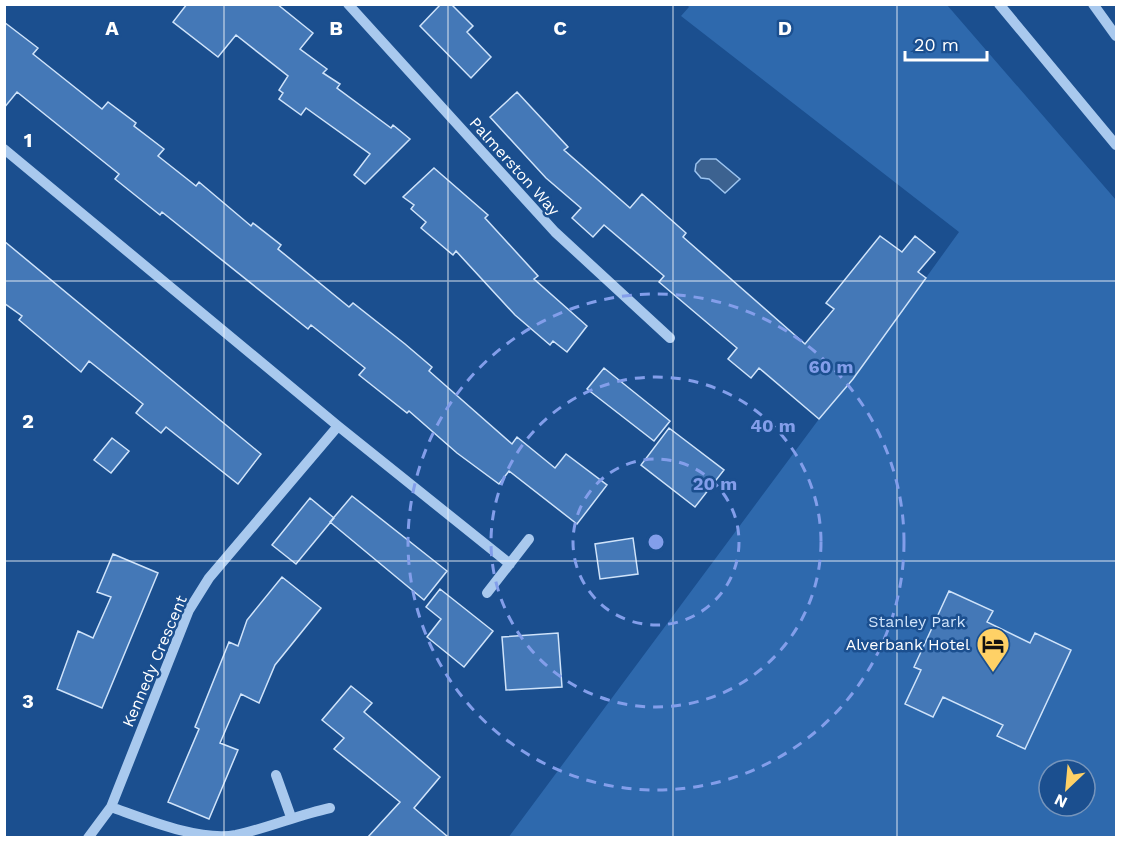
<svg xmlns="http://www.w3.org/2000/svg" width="1121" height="842" viewBox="0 0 1121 842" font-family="'Work Sans',sans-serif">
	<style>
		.green { fill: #2e69ad; fill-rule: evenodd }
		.water { fill: #3c6290; stroke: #9cc4f0; stroke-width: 1.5 }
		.building { fill: #4478b7; stroke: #cfe3fa; stroke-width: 1.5 }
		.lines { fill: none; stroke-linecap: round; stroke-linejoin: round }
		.minor { stroke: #a9c9ee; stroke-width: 10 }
		.grid { fill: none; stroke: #fff; stroke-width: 1.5; stroke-opacity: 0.55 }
		.ring { fill: none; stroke: #839eea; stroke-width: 3; stroke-dasharray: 10 8 }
		.labels { text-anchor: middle; stroke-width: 5; stroke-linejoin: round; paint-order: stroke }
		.street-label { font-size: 16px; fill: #fff; stroke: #1b4f8f }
		.park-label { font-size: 16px; fill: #cfe3fa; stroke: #1b4f8f }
		.poi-label { font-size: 16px; fill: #fff; stroke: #1b4f8f; text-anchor: end }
		.grid-label { font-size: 20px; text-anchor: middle; font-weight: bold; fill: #fff; stroke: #1b4f8f; stroke-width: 5; stroke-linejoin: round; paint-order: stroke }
		.centre { fill: #839eea; stroke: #1b4f8f; stroke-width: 3 }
		.ring-label { font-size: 18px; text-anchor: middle; font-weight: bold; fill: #839eea; stroke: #1b4f8f; stroke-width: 5; stroke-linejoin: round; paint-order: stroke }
	</style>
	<rect width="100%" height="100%" fill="#1b4f8f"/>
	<!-- green -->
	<path class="green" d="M 687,5 L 947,5 L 1116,200 L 1116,837 L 508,838 L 819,419 L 855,376 L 959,232 L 681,16 L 689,7 ZM 1049,770 L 1085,770 L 1085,806 L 1049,806 Z"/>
	<!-- water -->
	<path class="water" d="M 701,159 L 716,159 L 740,179 L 725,193 L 709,179 L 701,178 L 695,171 L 696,164 Z"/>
	<!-- building -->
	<path class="building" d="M 187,4 L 277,4 L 313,33 L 300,49 L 327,69 L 323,73 L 340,84 L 337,88 L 391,128 L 393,125 L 410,139 L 365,184 L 354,175 L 370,154 L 306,108 L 301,115 L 279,99 L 283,93 L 279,90 L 288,76 L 236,35 L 218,57 L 173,22 Z
		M 441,4 L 451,4 L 473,26 L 467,32 L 491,57 L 471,78 L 420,26 Z
		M 4,22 L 38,48 L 33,54 L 102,109 L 108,102 L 136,123 L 134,126 L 164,149 L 158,156 L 196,186 L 199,182 L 251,226 L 253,223 L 281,245 L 278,249 L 349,307 L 353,303 L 405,344 L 432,367 L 429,371 L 512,444 L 517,437 L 555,468 L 566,454 L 607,485 L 577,524 L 509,471 L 499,484 L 457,453 L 409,411 L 407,413 L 359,375 L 365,368 L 311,325 L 308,329 L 162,212 L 160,215 L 115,179 L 119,174 L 17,92 L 4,108 Z
		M 517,92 L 568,147 L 564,150 L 630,208 L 642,194 L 686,233 L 683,237 L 805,344 L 834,309 L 826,303 L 880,236 L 902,252 L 915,236 L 935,252 L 918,272 L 926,278 L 853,379 L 819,419 L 759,368 L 751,378 L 728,359 L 737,348 L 659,282 L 664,276 L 604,225 L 593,237 L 572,218 L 581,208 L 546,178 L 490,117 Z
		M 434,168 L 488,215 L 485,218 L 538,276 L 534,279 L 587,326 L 567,352 L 553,341 L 550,345 L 515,315 L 456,251 L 453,255 L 421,228 L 426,222 L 411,209 L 414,205 L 403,197 Z
		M 4,241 L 261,454 L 238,484 L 166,427 L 161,433 L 136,413 L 143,404 L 89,361 L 81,372 L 19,320 L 22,316 L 4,303 Z
		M 604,368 L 670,421 L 654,441 L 587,389 Z
		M 669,428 L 724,470 L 695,507 L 641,465 Z
		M 112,438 L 129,451 L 111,473 L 94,460 Z
		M 352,496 L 447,571 L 424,600 L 330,522 Z
		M 310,498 L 334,518 L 296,564 L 272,545 Z
		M 633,538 L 638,574 L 600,579 L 595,544 Z
		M 113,554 L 158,573 L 102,708 L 57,689 L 78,631 L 93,638 L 111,597 L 97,592 Z
		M 282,577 L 321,608 L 275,665 L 259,703 L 241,694 L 220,743 L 238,750 L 209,819 L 168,802 L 199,729 L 195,727 L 229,642 L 238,646 L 247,620 Z
		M 440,589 L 493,631 L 464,667 L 427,637 L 441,619 L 426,607 Z
		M 949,591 L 993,611 L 987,622 L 1030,643 L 1035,633 L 1071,650 L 1025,749 L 997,736 L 1003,725 L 943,697 L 933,717 L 905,704 L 921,670 L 914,667 Z
		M 558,633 L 562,687 L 506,690 L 502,637 Z
		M 351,686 L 372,703 L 364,712 L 440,777 L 414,808 L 448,837 L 368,837 L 400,802 L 334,749 L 344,738 L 322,720 Z"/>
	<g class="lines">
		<!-- minor -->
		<path class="minor" d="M 348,4 L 555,232 L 670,338
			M 999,4 L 1116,145
			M 1093,4 L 1116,36
			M 4,149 L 338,426 L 510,564
			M 487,593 L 529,539
			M 276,775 L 291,817
			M 111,807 C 145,819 200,842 236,835 C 268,828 298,815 330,808
			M 88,838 L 111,807 L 189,610 L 209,578 L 338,426"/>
	</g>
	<!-- grid -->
	<path class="grid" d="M 224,4 L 224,838M 448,4 L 448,838M 673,4 L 673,838M 897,4 L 897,838M 4,281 L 1116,281M 4,561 L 1116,561"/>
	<!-- distance rings -->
	<g class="ring">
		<circle cx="656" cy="542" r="83"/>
		<circle cx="656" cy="542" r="165"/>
		<circle cx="656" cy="542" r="248"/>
	</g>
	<!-- icons -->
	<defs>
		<symbol id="hotel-pin" viewBox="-11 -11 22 30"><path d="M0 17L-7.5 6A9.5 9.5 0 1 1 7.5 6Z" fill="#ffd166" stroke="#1b4f8f"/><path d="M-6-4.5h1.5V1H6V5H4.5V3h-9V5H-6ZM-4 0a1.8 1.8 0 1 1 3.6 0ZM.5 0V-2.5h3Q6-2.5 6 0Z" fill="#111"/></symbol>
	</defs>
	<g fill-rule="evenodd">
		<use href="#hotel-pin" x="974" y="625" width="38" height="52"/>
	</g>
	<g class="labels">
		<!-- street labels -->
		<g class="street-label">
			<text transform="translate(515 166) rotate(48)" y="6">Palmerston Way</text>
			<text transform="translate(154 661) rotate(-67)" y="6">Kennedy Crescent</text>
		</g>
		<!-- park labels -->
		<g class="park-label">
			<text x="917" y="627">Stanley Park</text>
		</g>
		<!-- poi labels -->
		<g class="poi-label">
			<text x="970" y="650">Alverbank Hotel</text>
		</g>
	</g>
	<g class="grid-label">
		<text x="112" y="35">A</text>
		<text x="336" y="35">B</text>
		<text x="560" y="35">C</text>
		<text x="785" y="35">D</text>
		<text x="28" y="147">1</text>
		<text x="28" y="428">2</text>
		<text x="28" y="708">3</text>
	</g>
	<circle cx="656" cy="542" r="9" class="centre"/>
	<g class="ring-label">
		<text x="831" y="373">60 m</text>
		<text x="773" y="432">40 m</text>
		<text x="715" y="490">20 m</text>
	</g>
	<!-- border -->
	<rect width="1121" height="842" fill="none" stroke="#ffffff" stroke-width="12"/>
	<!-- north arrow -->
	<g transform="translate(1067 788) rotate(206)"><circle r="28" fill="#1b4f8f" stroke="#7695bc" stroke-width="1.5"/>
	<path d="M0-4.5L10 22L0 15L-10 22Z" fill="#ffd166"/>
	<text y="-9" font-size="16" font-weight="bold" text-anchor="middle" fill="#ffffff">N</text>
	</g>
	<!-- scale -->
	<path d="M905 51v9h82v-9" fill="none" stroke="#ffffff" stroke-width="3"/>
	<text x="914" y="51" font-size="18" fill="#ffffff" stroke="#1b4f8f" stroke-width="4.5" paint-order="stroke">20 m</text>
</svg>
